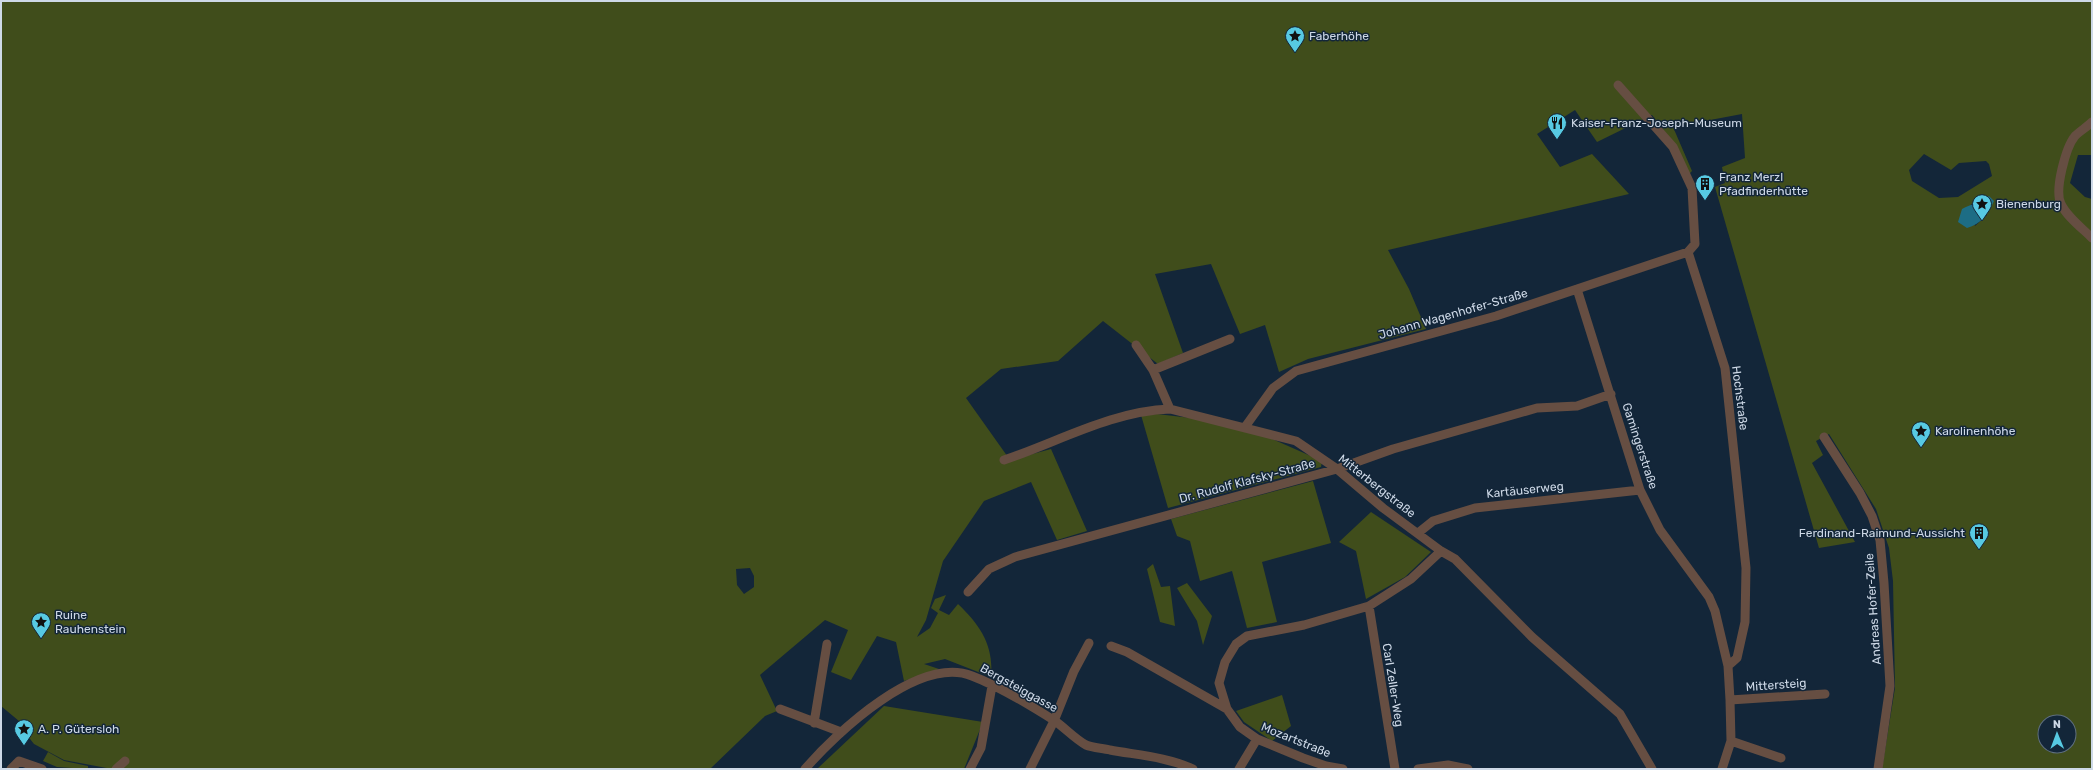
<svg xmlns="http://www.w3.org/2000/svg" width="2093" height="770" viewBox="0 0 2093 770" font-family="Rubik,sans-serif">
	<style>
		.green { fill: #404d1b; fill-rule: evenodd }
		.water { fill: #1d6d85 }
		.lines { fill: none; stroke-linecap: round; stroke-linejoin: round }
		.minor { stroke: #664e42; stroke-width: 9 }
		.labels { text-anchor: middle; stroke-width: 3; stroke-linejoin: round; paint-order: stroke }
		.poi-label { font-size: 12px; fill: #ced9e7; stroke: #132639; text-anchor: start }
		.street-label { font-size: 12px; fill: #ced9e7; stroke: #132639 }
	</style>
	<rect width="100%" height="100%" fill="#132639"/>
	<!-- green -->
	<path class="green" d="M 1,1 L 2092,1 L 2092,155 L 2078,155 L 2070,183 L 2085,197 L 2092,199 L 2092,769 L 1882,769 L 1895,688 L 1893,581 L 1889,548 L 1876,509 L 1829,434 L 1816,441 L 1823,455 L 1812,463 L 1855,542 L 1819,548 L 1715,187 L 1725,183 L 1722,167 L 1745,158 L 1742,114 L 1673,127 L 1692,171 L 1689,174 L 1674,144 L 1652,115 L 1597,142 L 1575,110 L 1537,134 L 1560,167 L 1592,154 L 1629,194 L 1388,250 L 1409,289 L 1426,329 L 1308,359 L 1279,372 L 1265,325 L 1240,334 L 1211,264 L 1155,274 L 1183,353 L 1158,364 L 1103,321 L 1058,361 L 1001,369 L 966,398 L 1010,460 L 1051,449 L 1087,531 L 1057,540 L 1031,482 L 984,501 L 943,561 L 926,620 L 917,637 L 930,628 L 938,613 L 931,608 L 935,599 L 946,595 L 939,610 L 949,615 L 958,604 C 980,625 994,645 991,677 L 945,659 L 924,664 L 939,669 L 904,681 L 896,642 L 877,636 L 851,680 L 831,672 L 848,630 L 825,620 L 760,675 L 777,711 L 765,716 L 710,769 L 112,769 L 64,760 L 34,744 L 23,730 L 19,721 L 1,706 ZM 1924,154 L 1951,170 L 1959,163 L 1986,161 L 1989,164 L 1992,176 L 1958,197 L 1939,198 L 1912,181 L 1909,170 ZM 1983,201 L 1987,215 L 1975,226 L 1971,204 ZM 750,568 L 754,576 L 754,587 L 744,594 L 737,585 L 736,569 ZM 2045,722 L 2069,722 L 2069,746 L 2045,746 Z
		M 1157,414 L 1191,418 L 1270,438 L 1322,461 L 1321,467 L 1168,508 L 1141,415 Z
		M 1313,481 L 1331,543 L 1262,562 L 1277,622 L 1247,628 L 1232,571 L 1200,581 L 1190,541 L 1177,536 L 1171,519 Z
		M 1371,512 L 1431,552 L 1405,577 L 1366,599 L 1356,551 L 1339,542 Z
		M 1153,564 L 1161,587 L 1170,586 L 1175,626 L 1160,622 L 1147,569 Z
		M 1187,583 L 1212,616 L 1203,645 L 1197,621 L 1177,588 Z
		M 1282,695 L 1291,726 L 1272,741 L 1244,722 L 1236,711 Z
		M 884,706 L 983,722 L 964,769 L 817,769 Z
		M 48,752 L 64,761 L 88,766 L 88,769 L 57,767 L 43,761 Z"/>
	<!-- water -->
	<path class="water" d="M 1989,196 L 1994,201 C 1988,214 1981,224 1967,228 L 1958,222 L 1962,209 C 1971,204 1981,203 1989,196 Z"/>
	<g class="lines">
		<!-- minor -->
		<path class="minor" d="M 1618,85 L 1673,147 L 1692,188 L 1695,244 L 1688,252 L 1725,368 L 1746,568 L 1745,622 L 1737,658 L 1728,666
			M 2092,122 C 2087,127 2080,131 2075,136 C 2066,147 2054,190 2061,204 C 2067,217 2082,228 2092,238
			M 1577,289 L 1640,490 L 1660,530 L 1709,597 L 1715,611 L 1728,666 L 1730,700 L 1731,741 L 1722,769
			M 1136,345 L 1153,370 L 1170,409
			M 1153,370 L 1230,339
			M 1245,427 L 1273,388 L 1296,371 L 1496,316 L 1688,252
			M 1824,437 L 1860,493 L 1872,516 L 1880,540 L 1884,583 L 1890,686 L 1878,769
			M 1004,460 C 1058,442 1112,411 1170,409 L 1296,441 L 1337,469 L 1383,508 L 1441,551 L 1455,559 L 1532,637 L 1620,714 L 1652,769
			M 1418,533 L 1433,521 L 1475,508 L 1640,490
			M 968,592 L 989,569 L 1015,557 L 1337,469 L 1393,449 L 1537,408 L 1577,406 L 1611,394
			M 1369,606 L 1395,769
			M 1111,646 L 1127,652 L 1227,709
			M 1730,700 L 1825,694
			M 780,709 L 841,732
			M 814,723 L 827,644
			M 1731,741 L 1781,758
			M 11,769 L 19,761 L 42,769
			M 116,769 L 125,761
			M 805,769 C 837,732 919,655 972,676 C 996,685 1033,707 1055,721 C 1065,728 1075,739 1086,745 C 1093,748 1103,748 1110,750 C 1137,755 1168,757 1193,769
			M 970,769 L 981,748 L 992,686
			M 1030,769 L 1054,721 L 1074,671 L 1089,643
			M 1239,769 L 1257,739
			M 1343,769 L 1326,766 L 1303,758 L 1257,739 L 1240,727 L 1227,709 L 1219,683 L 1225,662 L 1236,644 L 1247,636 L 1304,625 L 1369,606 L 1411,579 L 1441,551
			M 1418,769 L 1448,765 L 1468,769"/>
	</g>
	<!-- icons -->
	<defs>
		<symbol id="sight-pin" viewBox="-11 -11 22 30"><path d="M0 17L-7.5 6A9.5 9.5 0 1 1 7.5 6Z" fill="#57c9e2" stroke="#132639"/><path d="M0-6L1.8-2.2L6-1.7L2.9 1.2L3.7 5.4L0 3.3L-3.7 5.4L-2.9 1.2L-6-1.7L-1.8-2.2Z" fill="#111"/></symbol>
		<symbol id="restaurant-pin" viewBox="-11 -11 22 30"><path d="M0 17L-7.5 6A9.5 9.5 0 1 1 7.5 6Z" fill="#57c9e2" stroke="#132639"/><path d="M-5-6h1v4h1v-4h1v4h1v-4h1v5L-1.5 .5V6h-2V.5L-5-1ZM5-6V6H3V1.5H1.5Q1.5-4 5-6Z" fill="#111"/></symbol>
		<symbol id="building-pin" viewBox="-11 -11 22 30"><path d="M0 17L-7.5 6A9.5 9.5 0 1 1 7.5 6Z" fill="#57c9e2" stroke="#132639"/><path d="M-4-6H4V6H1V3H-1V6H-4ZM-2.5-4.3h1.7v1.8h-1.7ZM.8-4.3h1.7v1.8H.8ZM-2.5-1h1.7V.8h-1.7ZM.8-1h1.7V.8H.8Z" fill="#111"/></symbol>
	</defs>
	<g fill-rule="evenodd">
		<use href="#sight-pin" x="1284" y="25" width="22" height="30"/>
		<use href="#restaurant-pin" x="1546" y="112" width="22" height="30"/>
		<use href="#building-pin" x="1694" y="173" width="22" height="30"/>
		<use href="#sight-pin" x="1971" y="193" width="22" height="30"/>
		<use href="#sight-pin" x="1910" y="420" width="22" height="30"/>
		<use href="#building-pin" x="1968" y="522" width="22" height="30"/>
		<use href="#sight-pin" x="30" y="611" width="22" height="30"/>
		<use href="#sight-pin" x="13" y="718" width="22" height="30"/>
	</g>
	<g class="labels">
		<!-- poi labels -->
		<g class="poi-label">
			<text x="1309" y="40">Faberhöhe</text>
			<text x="1571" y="127">Kaiser-Franz-Joseph-Museum</text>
			<text x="1719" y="181">Franz Merzl<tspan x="1719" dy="14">Pfadfinderhütte</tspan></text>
			<text x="1996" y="208">Bienenburg</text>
			<text x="1935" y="435">Karolinenhöhe</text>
			<text x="1965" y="537" text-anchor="end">Ferdinand-Raimund-Aussicht</text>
			<text x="55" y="619">Ruine<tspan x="55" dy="14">Rauhenstein</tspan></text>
			<text x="38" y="733">A. P. Gütersloh</text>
		</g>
		<!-- street labels -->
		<g class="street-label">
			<text transform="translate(1453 314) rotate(-16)" y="4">Johann Wagenhofer-Straße</text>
			<text transform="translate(1740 398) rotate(83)" y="4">Hochstraße</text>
			<text transform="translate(1640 446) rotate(72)" y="4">Gamingerstraße</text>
			<text transform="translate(1247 481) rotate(-15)" y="4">Dr. Rudolf Klafsky-Straße</text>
			<text transform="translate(1377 486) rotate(38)" y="4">Mitterbergstraße</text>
			<text transform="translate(1525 490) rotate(-6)" y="4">Kartäuserweg</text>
			<text transform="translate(1873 609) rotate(-94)" y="4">Andreas Hofer-Zeile</text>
			<text transform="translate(1393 685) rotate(81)" y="4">Carl Zeller-Weg</text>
			<text transform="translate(1776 685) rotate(-4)" y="4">Mittersteig</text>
			<text transform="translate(1019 688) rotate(29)" y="4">Bergsteiggasse</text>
			<text transform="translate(1296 740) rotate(22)" y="4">Mozartstraße</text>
		</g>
	</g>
	<!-- border -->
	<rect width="2093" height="770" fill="none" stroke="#ced9e7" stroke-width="4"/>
	<!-- north arrow -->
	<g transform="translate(2057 734) rotate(359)"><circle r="19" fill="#132639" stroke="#5e6e7f"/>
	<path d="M0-3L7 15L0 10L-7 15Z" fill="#57c9e2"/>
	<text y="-6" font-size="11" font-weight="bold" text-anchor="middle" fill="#ced9e7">N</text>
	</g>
</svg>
